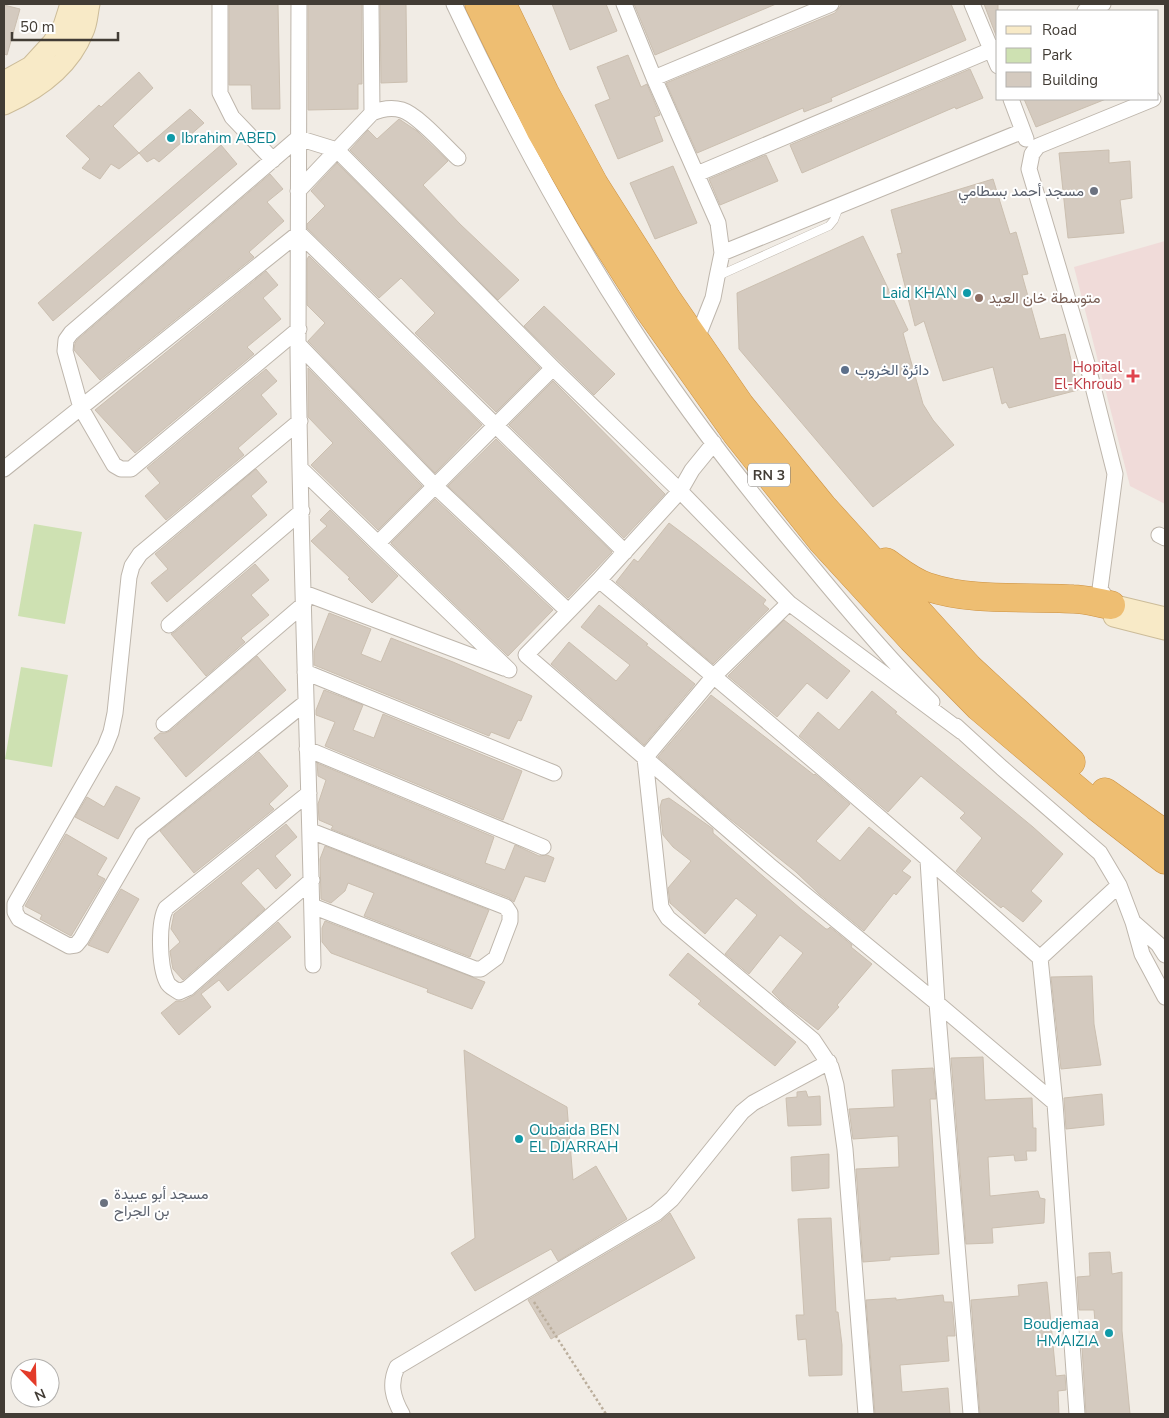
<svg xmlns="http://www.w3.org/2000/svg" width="1169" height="1418" viewBox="0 0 1169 1418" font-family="'Nunito Sans',Vazirmatn,sans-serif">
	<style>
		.medical { fill: #f0dbd9 }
		.green { fill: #cee1b2 }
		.building { fill: #d4cabf; stroke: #cbbfb0 }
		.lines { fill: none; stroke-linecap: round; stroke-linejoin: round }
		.lane-casing { stroke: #beb6ac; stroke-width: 9 }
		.street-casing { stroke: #beb6ac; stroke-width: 17 }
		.secondary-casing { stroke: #ccbc99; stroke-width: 23 }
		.highway-casing { stroke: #cc9243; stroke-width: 29 }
		.path { stroke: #bbae9c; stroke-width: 2.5; stroke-dasharray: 2.5 2.5; stroke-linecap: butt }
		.lane { stroke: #fff; stroke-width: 8 }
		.street { stroke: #fff; stroke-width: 15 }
		.secondary { stroke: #f8eac7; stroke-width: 21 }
		.highway { stroke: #eebe72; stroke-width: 28 }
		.culture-dot { fill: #0f9aa8; stroke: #fff; stroke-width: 2 }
		.worship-dot { fill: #6b7280; stroke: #fff; stroke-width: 2 }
		.education-dot { fill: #8d6e63; stroke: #fff; stroke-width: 2 }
		.service-dot { fill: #5c6f8a; stroke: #fff; stroke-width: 2 }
		.health-dot { fill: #e0444e; stroke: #fff; stroke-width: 2 }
		.labels { text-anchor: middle; stroke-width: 4; stroke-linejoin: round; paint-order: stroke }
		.shield { fill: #fff; stroke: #7b7672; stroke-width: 1 }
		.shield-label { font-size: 14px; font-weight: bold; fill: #423c35 }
		.culture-label { font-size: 15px; fill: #0d838f; stroke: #fff; text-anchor: start }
		.worship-label { font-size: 15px; fill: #5b616d; stroke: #fff; text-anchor: end }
		.education-label { font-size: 15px; fill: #785e54; stroke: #fff; text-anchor: start }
		.health-label { font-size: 15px; fill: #be3a42; stroke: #fff; text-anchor: end }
		.service-label { font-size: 15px; fill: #4e5e75; stroke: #fff; text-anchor: start }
	</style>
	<rect width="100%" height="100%" fill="#f1ece5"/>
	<!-- medical -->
	<path class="medical" d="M 1165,241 L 1165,504 L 1130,486 L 1074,267 Z"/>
	<!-- green -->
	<path class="green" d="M 34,524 L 82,532 L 65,624 L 18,616 Z
		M 21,667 L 68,675 L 52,767 L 5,759 Z"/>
	<!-- building -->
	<path class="building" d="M 229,4 L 278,4 L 280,109 L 252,109 L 251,85 L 229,85 Z
		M 308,4 L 362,4 L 362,84 L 358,84 L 358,109 L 308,110 Z
		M 380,4 L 406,4 L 407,82 L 381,83 Z
		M 552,4 L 606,4 L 617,31 L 570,50 Z
		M 634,4 L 776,4 L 655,55 Z
		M 842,4 L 951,4 L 966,40 L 831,98 L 832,101 L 804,112 L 803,108 L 697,153 L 666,83 L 835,13 Z
		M 984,4 L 998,4 L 998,37 L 997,38 Z
		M 4,5 L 20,9 L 7,55 L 4,54 Z
		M 628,55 L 641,87 L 647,84 L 660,115 L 654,117 L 663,141 L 618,159 L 595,105 L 610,99 L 597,67 Z
		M 970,69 L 983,98 L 956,109 L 955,107 L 802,173 L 790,145 Z
		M 139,72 L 153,88 L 113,126 L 139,153 L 119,169 L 111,164 L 100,179 L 82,168 L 90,159 L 66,136 L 99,105 L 101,107 Z
		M 1024,99 L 1106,99 L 1036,127 Z
		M 190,109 L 204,123 L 159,162 L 154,158 L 147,162 L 139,153 Z
		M 399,119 L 417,131 L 448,161 L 423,185 L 460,224 L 519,280 L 498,300 L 350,150 L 368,130 L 377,139 Z
		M 221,145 L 237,164 L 53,321 L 38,303 Z
		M 1109,150 L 1109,163 L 1130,161 L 1132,198 L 1120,200 L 1124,233 L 1068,238 L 1059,153 Z
		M 766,155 L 778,181 L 720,205 L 709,179 Z
		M 337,163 L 540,368 L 496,412 L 415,333 L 435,313 L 401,278 L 379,298 L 307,228 L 307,224 L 325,206 L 311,191 Z
		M 673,166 L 697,223 L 655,239 L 630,183 Z
		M 270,174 L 283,189 L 267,202 L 284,221 L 249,252 L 254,257 L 100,380 L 74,350 L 75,343 L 78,339 Z
		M 993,179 L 1010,234 L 1016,232 L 1028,274 L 1022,275 L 1040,339 L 1065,334 L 1078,390 L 1009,408 L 1006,402 L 1002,404 L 993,367 L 943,381 L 924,321 L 915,326 L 897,254 L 902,253 L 891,210 Z
		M 863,236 L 908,330 L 903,333 L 923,404 L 933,420 L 954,445 L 873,507 L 739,349 L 737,293 Z
		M 309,256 L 482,425 L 435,473 L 308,341 L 325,323 L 307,305 L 307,259 Z
		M 266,271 L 278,285 L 263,298 L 281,319 L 247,347 L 254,354 L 135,453 L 95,410 Z
		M 544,306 L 615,374 L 594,395 L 524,326 Z
		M 308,368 L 422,486 L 378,530 L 311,465 L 333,443 L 308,417 Z
		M 266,369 L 277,381 L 261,395 L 277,414 L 238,448 L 244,455 L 166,520 L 145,496 L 160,483 L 147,468 Z
		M 553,381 L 665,494 L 624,538 L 509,425 Z
		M 496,439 L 612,552 L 568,598 L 448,486 Z
		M 256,469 L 267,482 L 251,496 L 267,515 L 167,602 L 151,583 L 168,569 L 155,554 Z
		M 435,499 L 553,610 L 508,656 L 391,543 Z
		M 330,510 L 398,576 L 372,603 L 348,579 L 350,578 L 311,541 L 327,526 L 320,520 Z
		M 669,523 L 697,544 L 766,600 L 763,604 L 769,609 L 713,664 L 616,582 L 634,559 L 638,562 Z
		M 255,564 L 269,580 L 251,595 L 269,615 L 241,638 L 245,642 L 206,676 L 171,634 L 175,632 Z
		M 599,605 L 648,644 L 646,645 L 695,684 L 644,745 L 551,664 L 569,642 L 616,681 L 630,665 L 581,627 Z
		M 329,613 L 371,629 L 361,654 L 381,662 L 391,638 L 453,662 L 532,696 L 521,721 L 518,720 L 509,739 L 491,732 L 489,736 L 314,665 L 314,651 Z
		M 784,620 L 850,671 L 827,699 L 807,683 L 777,717 L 728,676 Z
		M 257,656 L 286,690 L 186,777 L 154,738 L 160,733 L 165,733 L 170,731 Z
		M 324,690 L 363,705 L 353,730 L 374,738 L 383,714 L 522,771 L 503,820 L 325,746 L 335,722 L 316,715 L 316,710 Z
		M 872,691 L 897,712 L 895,713 L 1033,827 L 1063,854 L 1031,891 L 1042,901 L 1023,922 L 1003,906 L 1001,908 L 956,871 L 982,838 L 960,818 L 965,813 L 921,776 L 888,812 L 799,736 L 818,712 L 839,730 Z
		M 711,695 L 814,775 L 815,774 L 850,804 L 816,841 L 840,861 L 869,827 L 911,861 L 902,871 L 911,877 L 896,895 L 894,893 L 864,931 L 819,894 L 796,872 L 725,815 L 658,757 Z
		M 259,752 L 288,786 L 269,804 L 274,809 L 194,873 L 160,831 Z
		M 317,763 L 494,837 L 485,863 L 505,870 L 515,845 L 539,856 L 547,855 L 554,858 L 545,882 L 525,876 L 514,902 L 509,898 L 331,829 L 333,826 L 319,820 L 318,804 L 326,780 L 318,776 Z
		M 116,786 L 140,798 L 118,839 L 75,817 L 87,797 L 104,807 Z
		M 669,798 L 709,826 L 713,829 L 713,833 L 801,909 L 826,929 L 828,929 L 830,927 L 852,945 L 851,947 L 872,964 L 837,1005 L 839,1007 L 818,1030 L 783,1003 L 772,992 L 803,953 L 780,935 L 749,974 L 725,954 L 757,915 L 736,898 L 705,934 L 670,903 L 668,888 L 691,861 L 673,847 L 663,835 L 660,807 L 662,800 Z
		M 286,824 L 297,837 L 275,856 L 291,875 L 276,889 L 258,868 L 241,883 L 265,909 L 183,980 L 173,969 L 172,964 L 170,951 L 180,942 L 171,929 L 174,914 Z
		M 66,834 L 107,858 L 97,875 L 105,879 L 71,936 L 40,919 L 42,915 L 25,906 Z
		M 325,846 L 489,910 L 470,957 L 364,916 L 374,893 L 348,883 L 345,891 L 331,903 L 321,899 L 320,859 Z
		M 121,889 L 139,899 L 108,953 L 88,945 Z
		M 325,921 L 485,982 L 472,1009 L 427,992 L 428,989 L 331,953 L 322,942 L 322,928 Z
		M 278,922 L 291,937 L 228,991 L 219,980 L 201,994 L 211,1007 L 179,1035 L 161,1013 L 176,1001 L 183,1001 L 194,995 Z
		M 688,953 L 796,1042 L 775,1066 L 698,1004 L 701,1001 L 669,975 Z
		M 1092,976 L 1094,1024 L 1101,1065 L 1061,1069 L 1051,977 Z
		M 464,1050 L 567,1107 L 573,1180 L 596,1166 L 627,1219 L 558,1261 L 551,1249 L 475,1291 L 451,1253 L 475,1238 Z
		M 983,1057 L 985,1100 L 1032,1098 L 1033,1128 L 1036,1128 L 1036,1151 L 1026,1151 L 1027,1160 L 1015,1161 L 1014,1155 L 988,1157 L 990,1196 L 1038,1191 L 1040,1198 L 1045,1199 L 1044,1223 L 992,1228 L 993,1243 L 966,1244 L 951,1058 Z
		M 933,1068 L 936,1099 L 930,1099 L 939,1254 L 890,1257 L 890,1260 L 863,1262 L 856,1169 L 899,1167 L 898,1136 L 853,1139 L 849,1109 L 894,1107 L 892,1070 Z
		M 806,1091 L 808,1097 L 820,1096 L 821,1125 L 788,1126 L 786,1098 L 797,1097 L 797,1092 Z
		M 1102,1094 L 1104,1125 L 1066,1129 L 1064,1098 Z
		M 829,1154 L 829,1188 L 792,1191 L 791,1157 Z
		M 670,1213 L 695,1258 L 551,1339 L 528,1300 L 661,1221 Z
		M 831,1218 L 836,1312 L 838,1312 L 842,1345 L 842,1375 L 809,1376 L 806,1339 L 798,1340 L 796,1315 L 804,1315 L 798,1219 Z
		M 1110,1252 L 1112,1274 L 1122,1272 L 1122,1331 L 1130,1414 L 1086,1414 L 1082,1347 L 1096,1333 L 1094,1310 L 1079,1310 L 1077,1277 L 1090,1276 L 1089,1253 Z
		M 1047,1282 L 1056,1376 L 1065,1375 L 1066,1390 L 1058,1391 L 1059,1414 L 980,1414 L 971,1300 L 1019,1296 L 1018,1285 Z
		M 943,1295 L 944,1302 L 952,1302 L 955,1336 L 947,1336 L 949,1361 L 900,1365 L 902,1392 L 948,1388 L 950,1414 L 875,1414 L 866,1300 L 896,1298 L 896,1300 Z"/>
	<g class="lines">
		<defs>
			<path id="lane" d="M 718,276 L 829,226 L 834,220 L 839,207"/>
			<path id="street" d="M 220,4 L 220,93 L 232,117 L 273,160
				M 299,4 C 298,118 298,232 298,347 C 300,553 309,759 313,965
				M 454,4 C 506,114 564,223 631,326 C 683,407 743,484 805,558 C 846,608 887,657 932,702
				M 624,4 L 654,78 L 718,223 L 722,253 L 717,277 L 713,298 L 696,341
				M 972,4 L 998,66
				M 1085,11 L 1103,4
				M 654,78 L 831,4
				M 1011,99 L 1026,139
				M 372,113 C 381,109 392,107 402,110 C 418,115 445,146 458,158
				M 697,174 L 998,47
				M 298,191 L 372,113 L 371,4
				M 722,253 L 1023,131
				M 299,329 L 131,469 L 121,469 L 114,465 L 81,408 L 65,351 L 66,340 L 71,333 L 298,138 L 337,150 L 553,368 L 680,491 L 789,603 L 962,732
				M 298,344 L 435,486 L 568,611
				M 300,421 L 140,554 L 132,566 L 129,577 L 115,713 L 111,732 L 105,747 L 15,904 L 15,912 L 19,919 L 69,946 L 76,945 L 81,939 L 142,834 L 305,703
				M 4,469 L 299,233 L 625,552
				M 301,469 L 509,670
				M 1159,535 L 1165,538
				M 378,543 L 553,368
				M 599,580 C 747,704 896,829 1040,958 L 1055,1103 L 937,1003 L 769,865 L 526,655 Z
				M 599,580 L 680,491 L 692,470 L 714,443
				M 304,593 L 504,668
				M 789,603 L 714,676 L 645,758 L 661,907 L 668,918 L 813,1040 L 831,1067 L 836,1085 L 845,1149 L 866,1414
				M 1111,605 L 1100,589 L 1115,474 L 1088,367 L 1029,169 L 1032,154 L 1038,146 L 1153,99
				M 169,625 L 302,511
				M 305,672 L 554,773
				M 164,724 L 304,604
				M 956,726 L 1002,768 L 1100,853 L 1119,885 L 1133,922 L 1142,954 L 1165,997
				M 307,749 L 543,847
				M 309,793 L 166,908 C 158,923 159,966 167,982 C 169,987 175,989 179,992 L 188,988 L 312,880
				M 311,831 L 506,907 L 510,913 L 510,921 L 496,958 L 481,969 L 475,969 L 312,906
				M 928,860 L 937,1003 L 971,1414
				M 1133,922 L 1158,944 L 1165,955
				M 1040,958 L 1119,885
				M 1055,1103 L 1077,1414
				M 402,1414 C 393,1398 389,1384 397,1367 L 656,1213 L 672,1199 L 742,1112 L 753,1103 L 829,1062"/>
			<path id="secondary" d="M 4,82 L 31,67 L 53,43 L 64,26 L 71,4
				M 4,104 C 37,89 69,67 83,31 C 87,23 87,12 89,4
				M 1165,618 L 1111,605 L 1114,616 L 1165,629"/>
			<path id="highway" d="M 479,4 L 541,131 L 592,220 L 649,310 L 736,433 L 822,541 L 912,639 L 979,707 L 1097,807 L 1165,860
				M 502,4 L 545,93 L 594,184 L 667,299 L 740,405 L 823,507 L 969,668 L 1071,762
				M 886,562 C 899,571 912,582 928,587 C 972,602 1027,596 1073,599 C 1085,599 1098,603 1111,605
				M 1105,792 L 1165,834"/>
		</defs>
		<!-- lane casing -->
		<use href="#lane" class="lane-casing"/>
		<!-- street casing -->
		<use href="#street" class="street-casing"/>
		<!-- secondary casing -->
		<use href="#secondary" class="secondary-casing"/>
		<!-- highway casing -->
		<use href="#highway" class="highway-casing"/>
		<!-- path -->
		<path class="path" d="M 534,1302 L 606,1414"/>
		<!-- lane -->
		<use href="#lane" class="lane"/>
		<!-- street -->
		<use href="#street" class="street"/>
		<!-- secondary -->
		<use href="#secondary" class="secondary"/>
		<!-- highway -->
		<use href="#highway" class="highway"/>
	</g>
	<!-- markers -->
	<g class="culture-dot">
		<circle cx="171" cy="138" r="5"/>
		<circle cx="967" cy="293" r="5"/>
		<circle cx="519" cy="1139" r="5"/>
		<circle cx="1109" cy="1333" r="5"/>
	</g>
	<g class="worship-dot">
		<circle cx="1094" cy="191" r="5"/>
		<circle cx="104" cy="1203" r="5"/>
	</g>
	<circle class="education-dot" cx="979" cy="298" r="5"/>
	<circle class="service-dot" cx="845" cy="370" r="5"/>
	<path class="health-dot" d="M1130.5 368.5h5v5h5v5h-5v5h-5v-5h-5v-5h5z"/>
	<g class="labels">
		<!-- shield labels -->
		<rect class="shield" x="748" y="463.5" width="42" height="23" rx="4"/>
		<g class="shield-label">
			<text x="769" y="480">RN 3</text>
		</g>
		<!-- culture labels -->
		<g class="culture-label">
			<text x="181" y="143">Ibrahim ABED</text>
			<text x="957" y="298" text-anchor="end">Laid KHAN</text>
			<text x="529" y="1135">Oubaida BEN<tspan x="529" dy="17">EL DJARRAH</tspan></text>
			<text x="1099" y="1329" text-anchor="end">Boudjemaa<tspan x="1099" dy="17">HMAIZIA</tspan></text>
		</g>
		<!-- worship labels -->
		<g class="worship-label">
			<text x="1084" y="196">مسجد أحمد بسطامي</text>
			<text x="114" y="1199" text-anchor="start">مسجد أبو عبيدة<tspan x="114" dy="17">بن الجراح</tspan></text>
		</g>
		<!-- education labels -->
		<g class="education-label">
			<text x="989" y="303">متوسطة خان العيد</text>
		</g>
		<!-- health labels -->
		<g class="health-label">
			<text x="1122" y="372">Hopital<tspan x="1122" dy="17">El-Khroub</tspan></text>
		</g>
		<!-- service labels -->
		<g class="service-label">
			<text x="855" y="375">دائرة الخروب</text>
		</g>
	</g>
	<!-- border -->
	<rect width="1169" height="1418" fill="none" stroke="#423c35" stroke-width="10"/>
	<!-- legend -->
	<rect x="996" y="10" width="162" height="90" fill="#ffffff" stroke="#b3b1ae"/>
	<rect x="1006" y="26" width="25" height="8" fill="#f8eac7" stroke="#b3b1ae"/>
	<text x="1042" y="35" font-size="15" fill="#423c35">Road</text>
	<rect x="1006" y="48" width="25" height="15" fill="#cee1b2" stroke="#b3b1ae"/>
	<text x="1042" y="60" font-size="15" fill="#423c35">Park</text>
	<rect x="1006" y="72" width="25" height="15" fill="#d4cabf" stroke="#b3b1ae"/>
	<text x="1042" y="85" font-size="15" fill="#423c35">Building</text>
	<!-- north arrow -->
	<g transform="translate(35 1383) rotate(157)"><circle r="24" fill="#ffffff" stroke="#b3b1ae"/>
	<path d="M0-4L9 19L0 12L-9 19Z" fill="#e33b29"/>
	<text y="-8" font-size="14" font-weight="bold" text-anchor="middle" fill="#423c35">N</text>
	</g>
	<!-- scale -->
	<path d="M12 32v8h106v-8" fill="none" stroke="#423c35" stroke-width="2.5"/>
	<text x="20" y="32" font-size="15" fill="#423c35" stroke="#ffffff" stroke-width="4" paint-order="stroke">50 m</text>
</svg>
